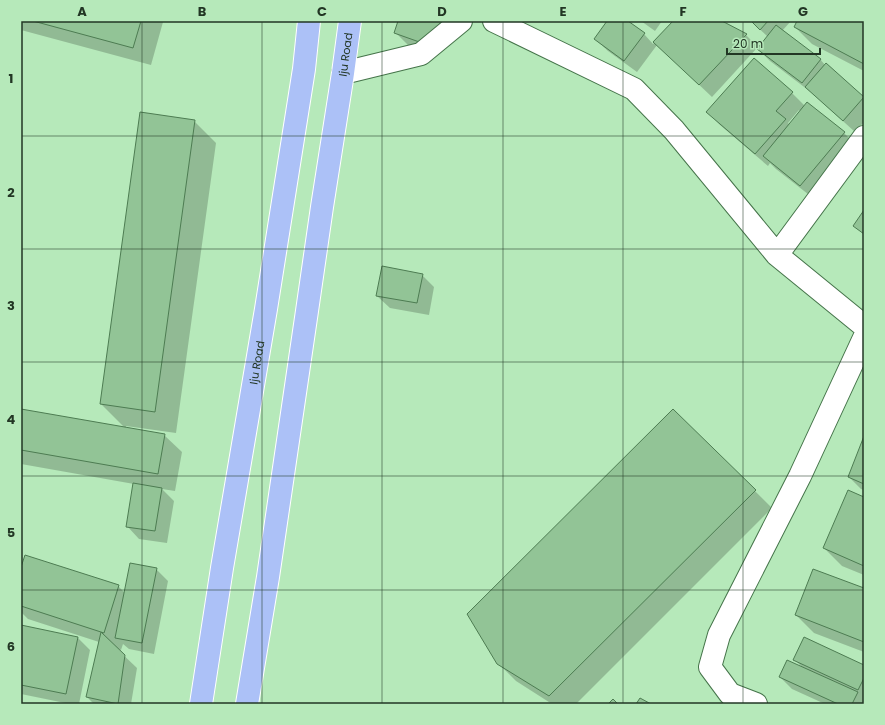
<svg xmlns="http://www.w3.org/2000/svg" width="885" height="725" viewBox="0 0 885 725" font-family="Poppins,sans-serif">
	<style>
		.shadow { fill: #0003; fill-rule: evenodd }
		.building { fill: #92c496; stroke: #4d7c52 }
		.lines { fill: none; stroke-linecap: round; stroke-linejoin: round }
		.minor-casing { stroke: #45744a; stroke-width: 24 }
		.major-casing { stroke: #fff; stroke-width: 24 }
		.minor { stroke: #fff; stroke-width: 22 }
		.major { stroke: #acc1f7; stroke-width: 22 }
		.grid { fill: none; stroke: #223624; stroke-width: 1; stroke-opacity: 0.55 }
		.labels { text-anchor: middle; stroke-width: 4; stroke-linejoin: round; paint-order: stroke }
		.street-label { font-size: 11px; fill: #223624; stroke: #b6e9ba }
		.neatline { fill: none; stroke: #223624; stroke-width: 1.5 }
		.grid-label { font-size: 13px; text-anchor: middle; font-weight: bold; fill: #223624 }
	</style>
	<rect width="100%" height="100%" fill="#b6e9ba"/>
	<!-- shadow -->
	<path class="shadow" d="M 21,21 L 162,21 L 163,22 L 151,65 L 21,30 Z
		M 399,21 L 464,21 L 437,55 L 408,45 L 396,33 Z
		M 609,21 L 626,21 L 644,34 L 653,44 L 674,21 L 723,21 L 725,23 L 746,35 L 759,48 L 768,37 L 751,21 L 791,21 L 782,31 L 820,59 L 825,65 L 826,64 L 864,98 L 864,122 L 855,132 L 812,93 L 770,61 L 757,48 L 712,97 L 657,45 L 637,72 L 608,51 L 595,39 Z
		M 641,21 L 662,21 L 655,31 Z
		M 798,21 L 864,21 L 864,71 L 812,44 L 795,27 Z
		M 792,93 L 805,106 L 844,133 L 856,145 L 813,198 L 776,169 L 770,163 L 768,166 L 720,125 L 708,112 ZM 799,110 L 800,111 L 790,125 L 788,123 Z
		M 194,121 L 216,143 L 176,433 L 126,426 L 126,428 L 164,435 L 182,452 L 175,491 L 162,489 L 174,501 L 167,543 L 139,539 L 127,526 L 134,484 L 21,464 L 21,410 L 125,428 L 101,404 Z
		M 422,275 L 434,287 L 429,315 L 390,308 L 377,296 Z
		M 673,410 L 772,508 L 576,704 L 552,704 L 516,681 L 498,663 Z
		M 864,438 L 864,490 L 861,489 L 849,477 Z
		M 864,498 L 864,575 L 842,566 L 824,548 Z
		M 156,569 L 168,581 L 154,654 L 129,649 L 123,644 L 121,650 L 116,648 L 137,668 L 131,704 L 94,704 L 87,697 L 99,642 L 28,619 L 21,612 L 21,570 L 118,586 L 125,593 Z
		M 864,589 L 864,652 L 814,633 L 796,615 Z
		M 21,626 L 78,638 L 90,650 L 79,704 L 70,704 L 21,694 Z
		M 794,659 L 864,666 L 864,704 L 825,704 L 792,689 L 780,677 L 803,668 Z"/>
	<!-- building -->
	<path class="building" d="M 33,21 L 141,21 L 133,48 Z
		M 398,21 L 442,21 L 425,44 L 394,33 Z
		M 607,21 L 628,21 L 645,33 L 624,61 L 594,39 Z
		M 673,21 L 722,21 L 747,34 L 699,85 L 653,42 Z
		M 751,21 L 768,21 L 760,30 Z
		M 797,21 L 864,21 L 864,64 L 794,27 Z
		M 776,25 L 821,59 L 802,83 L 757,49 Z
		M 754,58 L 793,92 L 776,111 L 786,119 L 755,154 L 706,112 Z
		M 826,63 L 864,97 L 843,121 L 805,87 Z
		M 807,102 L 845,132 L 800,186 L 763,156 Z
		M 140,112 L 195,120 L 155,412 L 100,404 Z
		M 864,210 L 864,234 L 853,226 Z
		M 382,266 L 423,274 L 417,303 L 376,296 Z
		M 21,409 L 165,434 L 158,474 L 21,450 Z
		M 673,409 L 756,490 L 549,696 L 497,664 L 467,614 Z
		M 864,436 L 864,484 L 848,477 Z
		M 133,483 L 162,488 L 155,531 L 126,527 Z
		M 848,490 L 864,497 L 864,566 L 823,548 Z
		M 25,555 L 119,585 L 104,633 L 21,606 L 21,567 Z
		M 130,563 L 157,568 L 142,643 L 115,638 Z
		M 813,569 L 864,588 L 864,642 L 795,615 Z
		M 21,625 L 78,637 L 66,694 L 21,685 Z
		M 101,632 L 125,655 L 118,704 L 86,697 Z
		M 804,637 L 864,665 L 864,678 L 858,690 L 793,660 Z
		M 787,660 L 858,692 L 852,704 L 838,704 L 779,677 Z
		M 640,698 L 651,704 L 636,704 Z
		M 613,699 L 618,704 L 608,704 Z"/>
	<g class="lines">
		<defs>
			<path id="minor" d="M 494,21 L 634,89 L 674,130 L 777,255 L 864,326
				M 343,73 L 421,54 L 461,21
				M 777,255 L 864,137
				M 756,704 L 730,694 L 710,667 L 719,635 L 800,476 L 864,338"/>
			<g id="major">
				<path id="s1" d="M 201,704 L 222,568 L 266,309 L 304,69 L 309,21"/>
				<path id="s2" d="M 247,704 L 268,577 L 307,311 L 322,207 L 343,73 L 350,21"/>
			</g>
		</defs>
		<!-- minor casing -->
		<use href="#minor" class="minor-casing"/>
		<!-- major casing -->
		<use href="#major" class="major-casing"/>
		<!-- minor -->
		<use href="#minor" class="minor"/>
		<!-- major -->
		<use href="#major" class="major"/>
	</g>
	<!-- grid -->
	<path class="grid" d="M 142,21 L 142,704M 262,21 L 262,704M 382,21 L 382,704M 503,21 L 503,704M 623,21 L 623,704M 743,21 L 743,704M 21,136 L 864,136M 21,249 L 864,249M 21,362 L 864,362M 21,476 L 864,476M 21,590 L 864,590"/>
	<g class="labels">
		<!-- street labels -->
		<g class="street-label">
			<text dy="4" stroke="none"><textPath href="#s2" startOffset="657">Iju Road</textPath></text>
			<text dy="4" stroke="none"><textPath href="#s1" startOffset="346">Iju Road</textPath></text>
		</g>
	</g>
	<!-- border -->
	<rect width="885" height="725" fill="none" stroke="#b6e9ba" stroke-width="44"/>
	<!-- scale -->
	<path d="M727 48v6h93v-6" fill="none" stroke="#223624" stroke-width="2"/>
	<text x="733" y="48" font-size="12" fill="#223624" stroke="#b6e9ba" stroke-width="3" paint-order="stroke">20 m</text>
	<rect x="22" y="22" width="841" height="681" class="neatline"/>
	<g class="grid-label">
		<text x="82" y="16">A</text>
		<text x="202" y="16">B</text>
		<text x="322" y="16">C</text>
		<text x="442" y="16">D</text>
		<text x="563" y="16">E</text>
		<text x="683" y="16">F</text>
		<text x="803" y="16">G</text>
		<text x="11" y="83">1</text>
		<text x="11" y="197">2</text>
		<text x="11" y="310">3</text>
		<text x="11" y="424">4</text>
		<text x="11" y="537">5</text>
		<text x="11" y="651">6</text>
	</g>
</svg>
